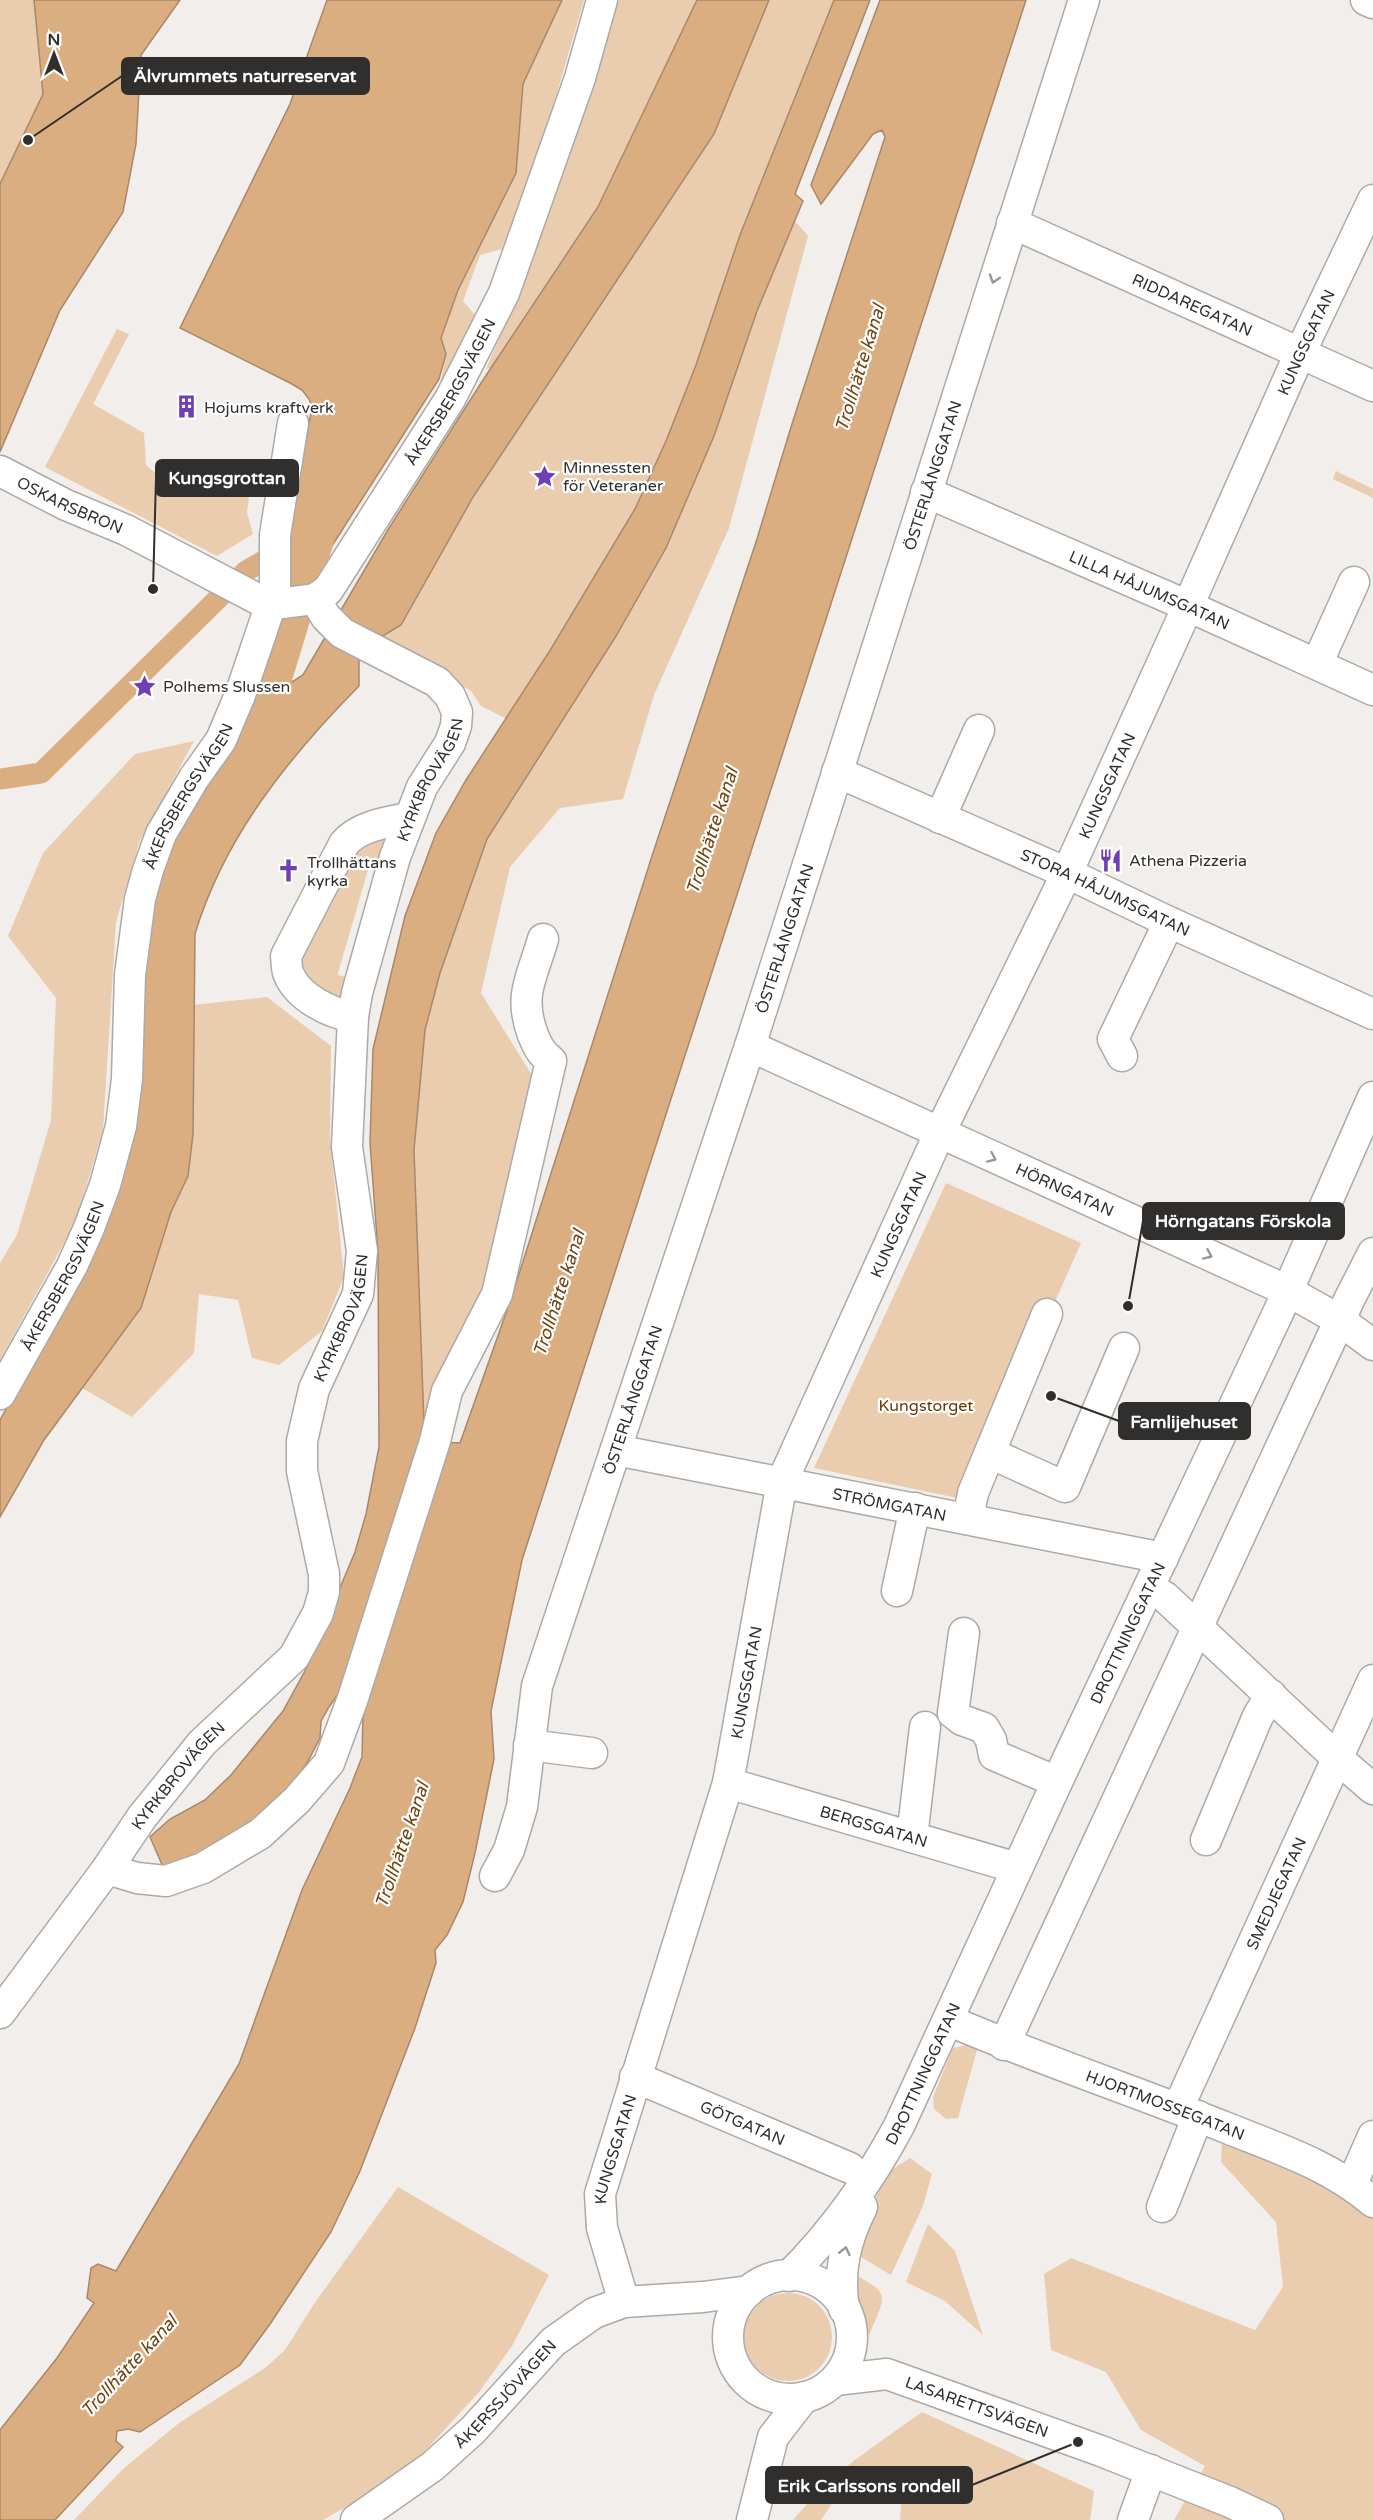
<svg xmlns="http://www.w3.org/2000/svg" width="1373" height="2520" viewBox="0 0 1373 2520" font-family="'Varela Round',sans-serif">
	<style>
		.green { fill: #eaccae }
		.water { fill: #dbae82; stroke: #a88869; stroke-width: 1.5 }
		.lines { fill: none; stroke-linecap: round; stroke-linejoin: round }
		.canal { stroke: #dbae82; stroke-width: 21 }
		.river { stroke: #dbae82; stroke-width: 36 }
		.minor-casing { stroke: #acaaa7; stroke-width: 33 }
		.minor { stroke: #fff; stroke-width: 30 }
		.oneway { stroke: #989796 }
		.labels { text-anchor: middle; stroke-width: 4.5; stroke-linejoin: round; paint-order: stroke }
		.street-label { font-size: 16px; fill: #302f2e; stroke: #fff }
		.poi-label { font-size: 16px; fill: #302f2e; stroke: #fff; text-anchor: start }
		.park-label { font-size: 16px; fill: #633900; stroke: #fff }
		.water-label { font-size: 18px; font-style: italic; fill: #704511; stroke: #fff }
		.leader { fill: none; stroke: #302f2e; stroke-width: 2 }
		.callout-dot { fill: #302f2e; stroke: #fff; stroke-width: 2 }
		.callout { fill: #302f2e; stroke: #302f2e; stroke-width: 2 }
		.callout-label { font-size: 18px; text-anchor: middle; font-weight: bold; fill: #fff }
	</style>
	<rect width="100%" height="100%" fill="#f1eeeb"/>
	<!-- green -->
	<path class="green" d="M 0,0 L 51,0 L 58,36 L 0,279 Z
		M 562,0 L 584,0 L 539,154 L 502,249 L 480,255 L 463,301 L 476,316 L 440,386 L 446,354 L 441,338 L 458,290 L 516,173 L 523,84 Z
		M 619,0 L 697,0 L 598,207 L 491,368 L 486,369 L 519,293 L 561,178 Z
		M 769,0 L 834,0 L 740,235 L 696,365 L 666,441 L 635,509 L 507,719 L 481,706 L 471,691 L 381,637 L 401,625 L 473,497 L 714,134 Z
		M 795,221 L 808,236 L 729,528 L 654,695 L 623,799 L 560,808 L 510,867 L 481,993 L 533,1077 L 485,1288 L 424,1424 L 414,1150 L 425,1030 L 440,973 L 487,839 L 616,636 L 666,548 L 714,436 L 757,311 Z
		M 117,329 L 129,334 L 93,404 L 144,433 L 146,465 C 166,483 171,482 197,476 L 207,461 L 251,480 L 247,513 L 253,534 L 217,556 L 45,467 Z
		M 1336,471 L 1373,489 L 1373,498 L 1333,479 Z
		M 194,741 L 139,843 L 116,922 L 103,1130 L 76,1221 L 0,1360 L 0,1263 L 17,1235 L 51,1120 L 56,998 L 8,936 L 43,853 L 135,754 Z
		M 394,829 L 382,864 L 370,863 L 338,973 L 338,975 L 349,978 L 345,991 L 341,997 L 334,997 L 312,988 L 299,962 L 340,866 L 371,839 Z
		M 267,997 L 331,1046 L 330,1138 L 344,1277 L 322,1331 L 279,1365 L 252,1358 L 238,1300 L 199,1294 L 194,1353 L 132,1417 L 82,1388 L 141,1308 L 171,1212 L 188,1176 L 193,1134 L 193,1005 Z
		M 946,1183 L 1081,1243 L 967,1500 L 814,1468 Z
		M 966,2045 L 977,2050 L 958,2118 L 946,2119 L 934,2109 L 933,2097 L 953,2048 Z
		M 1222,2139 L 1292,2169 L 1373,2210 L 1373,2520 L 1174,2520 L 1205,2466 L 1141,2430 L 1106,2372 L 1051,2350 L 1044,2274 L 1071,2258 L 1255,2330 L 1283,2287 L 1276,2222 L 1221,2162 Z
		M 910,2158 L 932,2174 L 923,2206 L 891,2275 L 851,2251 L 888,2172 Z
		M 398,2187 L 549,2275 L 512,2346 L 479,2392 L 405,2473 L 323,2520 L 74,2520 L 123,2469 L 179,2423 L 265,2368 L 285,2350 L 314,2304 Z
		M 928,2224 L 955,2251 L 983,2335 L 945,2301 L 906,2282 Z
		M 848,2271 C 890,2294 888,2291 869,2335 L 856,2316 Z
		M744 2337a44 44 0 1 1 88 0a44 44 0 1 1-88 0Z
		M 922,2412 L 1094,2491 L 1090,2520 L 900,2520 L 901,2504 L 878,2498 L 838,2495 L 821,2520 L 793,2520 L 825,2484 L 856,2459 Z"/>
	<!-- water -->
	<path class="water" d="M 34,0 L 180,0 L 141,55 L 136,144 L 123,212 L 60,310 L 0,452 L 0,184 L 43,94 Z
		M 327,0 L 562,0 L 523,84 L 516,173 L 458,290 L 441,338 L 446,354 L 439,379 L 330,549 L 320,548 L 314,552 L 310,576 L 299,582 L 285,582 L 292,544 L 289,512 L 296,497 L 312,407 L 309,399 L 302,390 L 292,384 L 180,328 L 290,104 Z
		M 697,0 L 769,0 L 714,134 L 473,497 L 401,625 L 379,638 L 359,661 L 359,686 C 289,757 224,837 195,934 L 193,1134 L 188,1176 L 171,1212 L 141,1308 L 44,1440 L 0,1517 L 0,1420 L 79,1277 L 114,1198 L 127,1163 L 134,1124 L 144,963 L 153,897 L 173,843 L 268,642 C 280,631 289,627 305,634 L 287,677 L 292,682 L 303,675 L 389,528 L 483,380 L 598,207 Z
		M 834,0 L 870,0 L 795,194 L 803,201 L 757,311 L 714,436 L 666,548 L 616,636 L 487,839 L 440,973 L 425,1030 L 414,1150 L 424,1424 L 429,1439 L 346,1691 L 338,1694 L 329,1707 L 321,1721 L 320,1738 L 307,1763 L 288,1791 L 260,1820 L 185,1863 L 163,1867 L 150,1837 L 170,1819 L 205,1800 L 231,1775 L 283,1711 L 306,1669 L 355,1552 L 366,1514 L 379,1447 L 378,1252 L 370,1143 L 373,1049 L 405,916 L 436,833 L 466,780 L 549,652 L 635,509 L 666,441 L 696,365 L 740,235 Z
		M 880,0 L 1026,0 L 522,1560 L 491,1711 L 494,1759 L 475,1853 L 463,1902 L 447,1935 L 435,1950 L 436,1963 L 415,2028 L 360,2171 L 331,2232 L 270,2324 L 240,2365 L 140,2432 L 128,2429 L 117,2431 L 116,2441 L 123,2447 L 55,2520 L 0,2520 L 0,2430 L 57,2358 L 94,2303 L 87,2298 L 91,2268 L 98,2264 L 116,2271 L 239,2064 L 302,1890 L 350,1788 L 362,1757 L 363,1715 L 359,1697 L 441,1442 L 460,1443 L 512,1296 L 652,856 L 757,539 L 791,427 L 885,137 L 882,130 L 873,134 L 821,204 L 811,185 Z"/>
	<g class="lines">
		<!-- canal -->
		<path class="canal" d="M 0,779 L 41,773 L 246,571 L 292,544"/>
		<!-- river -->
		<path class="river" d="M 274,678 L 318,533"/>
		<defs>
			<g id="minor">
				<path d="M 1366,0 L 1373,3"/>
				<path id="s1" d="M 1012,223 L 1373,386"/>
				<path id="s2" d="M 0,471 L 66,505 L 126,530 L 269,605 L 315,599 L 328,590 L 450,399 L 504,293 L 580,78 L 602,0"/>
				<path id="s3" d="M 926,492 L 1188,606 L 1373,690"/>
				<path d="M 1317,664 L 1354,582"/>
				<path id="s4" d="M 837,772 L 1067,873 L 1169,922 L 1373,1014"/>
				<path d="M 940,818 L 979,730"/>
				<path d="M 353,1017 C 330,1013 299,998 289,975 C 286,970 287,962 286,956 L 344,844 C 358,826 388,822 409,818"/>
				<path id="s5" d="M 750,1046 L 1288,1291 L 1341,1321 L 1373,1345"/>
				<path d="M 1122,1056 L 1113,1039 L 1169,922"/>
				<path id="s6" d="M 0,1394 L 72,1266 L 89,1228 L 105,1185 L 121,1126 L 127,1079 L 130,975 L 140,899 L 148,870 L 161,834 L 194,778 L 221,740 L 240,695 L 275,592 L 275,535 L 293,423"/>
				<path id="s7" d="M 616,1450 L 1163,1558"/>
				<path d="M 990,1453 L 1065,1487 L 1124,1348"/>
				<path d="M 968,1519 L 973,1493 L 1047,1314"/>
				<path d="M 1149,1588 L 1165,1597 L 1336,1757 L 1373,1789"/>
				<path d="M 897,1591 L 915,1508"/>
				<path d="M 964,1633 L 953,1713 L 962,1720 L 984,1728 L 991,1740 L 994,1755 L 1057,1782"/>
				<path d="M 529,1745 L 592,1753"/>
				<path id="s8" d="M 728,1783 L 1017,1868"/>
				<path d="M 912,1837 L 925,1727"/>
				<path d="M 1206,1840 L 1258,1716 L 1271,1695"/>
				<path d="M 107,1869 L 137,1878 L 166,1881 L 203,1868 L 260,1834 L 297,1800 L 329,1763 L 353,1698 L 435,1441 L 447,1391 L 497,1294 L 551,1061 C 541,1053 538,1047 533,1035 C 518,995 532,978 543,939"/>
				<path id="s9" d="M 495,1876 L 509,1850 L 522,1807 L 537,1686 L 750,1046 L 1084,0"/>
				<path id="s10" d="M 0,2013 L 107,1869 L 142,1817 L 202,1743 L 294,1657 L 318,1613 L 324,1592 L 324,1574 L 302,1471 L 302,1441 L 314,1389 L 358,1294 L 362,1251 L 347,1147 L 353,1017 L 357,993 L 395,857 L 422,787 L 450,743 L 456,726 L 457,712 L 450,696 L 437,682 L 342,633 L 326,617 L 315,599"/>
				<path id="s11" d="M 950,2021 C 1041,2060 1135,2091 1227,2128 C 1279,2149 1330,2165 1373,2202"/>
				<path d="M 1004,2045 L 1349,1300 L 1373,1253"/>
				<path id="s12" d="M 635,2077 L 850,2168"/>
				<path id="s13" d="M 1178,2108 L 1373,1680"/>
				<path d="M 1352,2184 L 1373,2136"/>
				<path d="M 1162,2207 L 1198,2116"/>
				<circle cx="790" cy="2337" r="62"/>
				<path id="s14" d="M 789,2276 C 833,2232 870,2180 899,2126 L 1057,1782 L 1278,1313 L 1373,1097"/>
				<path id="s15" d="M 624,2302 L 602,2228 L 600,2194 L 728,1783 L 782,1482 L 939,1134 L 1067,873 L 1188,606 L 1300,353 L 1373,200"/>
				<path d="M 844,2309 C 838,2271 845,2241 862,2207"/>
				<path id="s16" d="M 835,2380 L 887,2374 L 1101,2451 L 1230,2502 L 1268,2520"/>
				<path id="s17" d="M 356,2520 L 433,2466 L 473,2430 L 553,2342 L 594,2313 L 624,2302 L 703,2297 L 749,2291"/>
				<path d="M 752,2520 L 773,2437 L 804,2397"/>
				<path d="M 1133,2520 L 1151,2470"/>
			</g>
		</defs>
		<!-- minor casing -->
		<use href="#minor" class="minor-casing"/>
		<!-- minor -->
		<use href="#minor" class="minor"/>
	</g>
	<!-- one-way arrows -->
	<defs><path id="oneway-chevron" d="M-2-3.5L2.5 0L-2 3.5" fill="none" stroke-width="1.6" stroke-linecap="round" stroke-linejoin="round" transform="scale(1.5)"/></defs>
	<g class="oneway">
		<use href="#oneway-chevron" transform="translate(994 279) rotate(108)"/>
		<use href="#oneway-chevron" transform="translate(992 1158) rotate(24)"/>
		<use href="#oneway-chevron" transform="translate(1208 1255) rotate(24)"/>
		<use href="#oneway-chevron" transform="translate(845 2251) rotate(-77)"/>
	</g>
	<!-- icons -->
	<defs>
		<symbol id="building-bare" viewBox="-9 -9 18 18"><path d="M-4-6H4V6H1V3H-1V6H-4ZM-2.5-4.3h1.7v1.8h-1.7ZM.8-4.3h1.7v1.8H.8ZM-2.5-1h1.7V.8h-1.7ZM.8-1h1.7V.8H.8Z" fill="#703fb6" stroke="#fff" stroke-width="2.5" paint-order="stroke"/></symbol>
		<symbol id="sight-bare" viewBox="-9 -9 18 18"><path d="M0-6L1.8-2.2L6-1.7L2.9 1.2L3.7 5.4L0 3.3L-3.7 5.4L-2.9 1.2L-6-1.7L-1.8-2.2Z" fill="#703fb6" stroke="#fff" stroke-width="2.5" paint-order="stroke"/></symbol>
		<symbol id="restaurant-bare" viewBox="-9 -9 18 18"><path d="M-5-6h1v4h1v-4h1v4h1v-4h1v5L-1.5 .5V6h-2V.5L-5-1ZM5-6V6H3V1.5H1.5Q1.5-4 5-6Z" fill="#703fb6" stroke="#fff" stroke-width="2.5" paint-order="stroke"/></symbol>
		<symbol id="church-bare" viewBox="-9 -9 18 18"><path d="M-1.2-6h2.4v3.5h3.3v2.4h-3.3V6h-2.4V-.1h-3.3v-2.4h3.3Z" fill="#703fb6" stroke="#fff" stroke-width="2.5" paint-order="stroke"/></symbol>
	</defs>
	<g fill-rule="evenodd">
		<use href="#building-bare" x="170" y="390" width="33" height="33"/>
		<use href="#sight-bare" x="528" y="460" width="33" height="33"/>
		<use href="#sight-bare" x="128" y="670" width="33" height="33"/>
		<use href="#restaurant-bare" x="1094" y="844" width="33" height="33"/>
		<use href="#church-bare" x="272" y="854" width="33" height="33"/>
	</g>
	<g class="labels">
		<!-- street labels -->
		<g class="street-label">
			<text dy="6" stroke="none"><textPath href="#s1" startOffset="198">RIDDAREGATAN</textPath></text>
			<text dy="6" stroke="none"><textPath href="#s15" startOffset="2102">KUNGSGATAN</textPath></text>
			<text dy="6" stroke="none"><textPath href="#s2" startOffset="596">ÅKERSBERGSVÄGEN</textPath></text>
			<text dy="6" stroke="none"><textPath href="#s9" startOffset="1470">ÖSTERLÅNGGATAN</textPath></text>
			<text dy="6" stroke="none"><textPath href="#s2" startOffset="78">OSKARSBRON</textPath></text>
			<text dy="6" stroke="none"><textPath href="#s3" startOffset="244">LILLA HÅJUMSGATAN</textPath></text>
			<text dy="6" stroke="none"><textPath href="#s10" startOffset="1376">KYRKBROVÄGEN</textPath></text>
			<text dy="6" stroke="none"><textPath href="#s15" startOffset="1616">KUNGSGATAN</textPath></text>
			<text dy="6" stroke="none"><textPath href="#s6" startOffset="638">ÅKERSBERGSVÄGEN</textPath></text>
			<text dy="6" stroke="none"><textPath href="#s4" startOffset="294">STORA HÅJUMSGATAN</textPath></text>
			<text dy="6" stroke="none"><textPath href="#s9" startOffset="984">ÖSTERLÅNGGATAN</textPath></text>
			<text dy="6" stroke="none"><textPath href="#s5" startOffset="346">HÖRNGATAN</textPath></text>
			<text dy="6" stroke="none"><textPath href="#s15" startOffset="1130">KUNGSGATAN</textPath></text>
			<text dy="6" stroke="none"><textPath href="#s6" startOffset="134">ÅKERSBERGSVÄGEN</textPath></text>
			<text dy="6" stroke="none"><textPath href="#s10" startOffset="819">KYRKBROVÄGEN</textPath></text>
			<text dy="6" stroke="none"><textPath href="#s9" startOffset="498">ÖSTERLÅNGGATAN</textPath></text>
			<text dy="6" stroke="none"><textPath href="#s7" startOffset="279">STRÖMGATAN</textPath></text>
			<text dy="6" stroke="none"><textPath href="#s14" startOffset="730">DROTTNINGGATAN</textPath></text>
			<text dy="6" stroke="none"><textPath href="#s15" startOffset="644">KUNGSGATAN</textPath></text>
			<text dy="6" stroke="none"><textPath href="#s10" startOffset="297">KYRKBROVÄGEN</textPath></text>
			<text dy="6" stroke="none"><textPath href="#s8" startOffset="152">BERGSGATAN</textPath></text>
			<text dy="6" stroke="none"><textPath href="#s13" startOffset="236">SMEDJEGATAN</textPath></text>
			<text dy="6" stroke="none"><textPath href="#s14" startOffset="244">DROTTNINGGATAN</textPath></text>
			<text dy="6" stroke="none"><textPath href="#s11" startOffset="231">HJORTMOSSEGATAN</textPath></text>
			<text dy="6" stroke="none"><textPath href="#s12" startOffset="117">GÖTGATAN</textPath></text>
			<text dy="6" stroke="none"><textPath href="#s15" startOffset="158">KUNGSGATAN</textPath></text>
			<text dy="6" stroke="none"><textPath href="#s17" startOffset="196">ÅKERSSJÖVÄGEN</textPath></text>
			<text dy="6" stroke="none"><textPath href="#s16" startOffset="148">LASARETTSVÄGEN</textPath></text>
		</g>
		<!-- poi labels -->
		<g class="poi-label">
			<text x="204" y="413">Hojums kraftverk</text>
			<text x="563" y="473">Minnessten<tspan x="563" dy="18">för Veteraner</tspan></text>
			<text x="163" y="692">Polhems Slussen</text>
			<text x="1129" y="866">Athena Pizzeria</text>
			<text x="307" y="868">Trollhättans<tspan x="307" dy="18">kyrka</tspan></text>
		</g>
		<!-- park labels -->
		<g class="park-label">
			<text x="926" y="1411">Kungstorget</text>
		</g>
		<!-- water labels -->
		<g class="water-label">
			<text transform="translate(860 368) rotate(-73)" y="6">Trollhätte kanal</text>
			<text transform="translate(712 831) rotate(-72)" y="6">Trollhätte kanal</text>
			<text transform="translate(559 1293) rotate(-72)" y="6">Trollhätte kanal</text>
			<text transform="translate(402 1845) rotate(-71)" y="6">Trollhätte kanal</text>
			<text transform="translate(129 2366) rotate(-47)" y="6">Trollhätte kanal</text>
		</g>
	</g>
	<!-- callouts -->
	<path class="leader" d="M28 140L122 76M153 589L156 478M1128 1306L1143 1221M1051 1396L1119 1421M1078 2442L972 2485"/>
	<g class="callout-dot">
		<circle cx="28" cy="140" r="6"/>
		<circle cx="153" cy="589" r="6"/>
		<circle cx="1128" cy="1306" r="6"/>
		<circle cx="1051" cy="1396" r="6"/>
		<circle cx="1078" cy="2442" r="6"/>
	</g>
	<g class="callout">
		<rect x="122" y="58" width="247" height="36" rx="6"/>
		<rect x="156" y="460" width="142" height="36" rx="6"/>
		<rect x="1143" y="1203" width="201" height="36" rx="6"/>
		<rect x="1119" y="1403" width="131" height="36" rx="6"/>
		<rect x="766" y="2467" width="206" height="36" rx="6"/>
	</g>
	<g class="callout-label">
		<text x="245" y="82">Älvrummets naturreservat</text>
		<text x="227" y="484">Kungsgrottan</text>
		<text x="1243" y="1227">Hörngatans Förskola</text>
		<text x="1184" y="1428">Famlijehuset</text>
		<text x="869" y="2492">Erik Carlssons rondell</text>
	</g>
	<!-- north arrow -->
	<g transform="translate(54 54)" stroke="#ffffff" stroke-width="4.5" paint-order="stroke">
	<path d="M0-4.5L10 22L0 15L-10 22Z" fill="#302f2e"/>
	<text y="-9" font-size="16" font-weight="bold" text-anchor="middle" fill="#302f2e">N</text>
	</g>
</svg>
